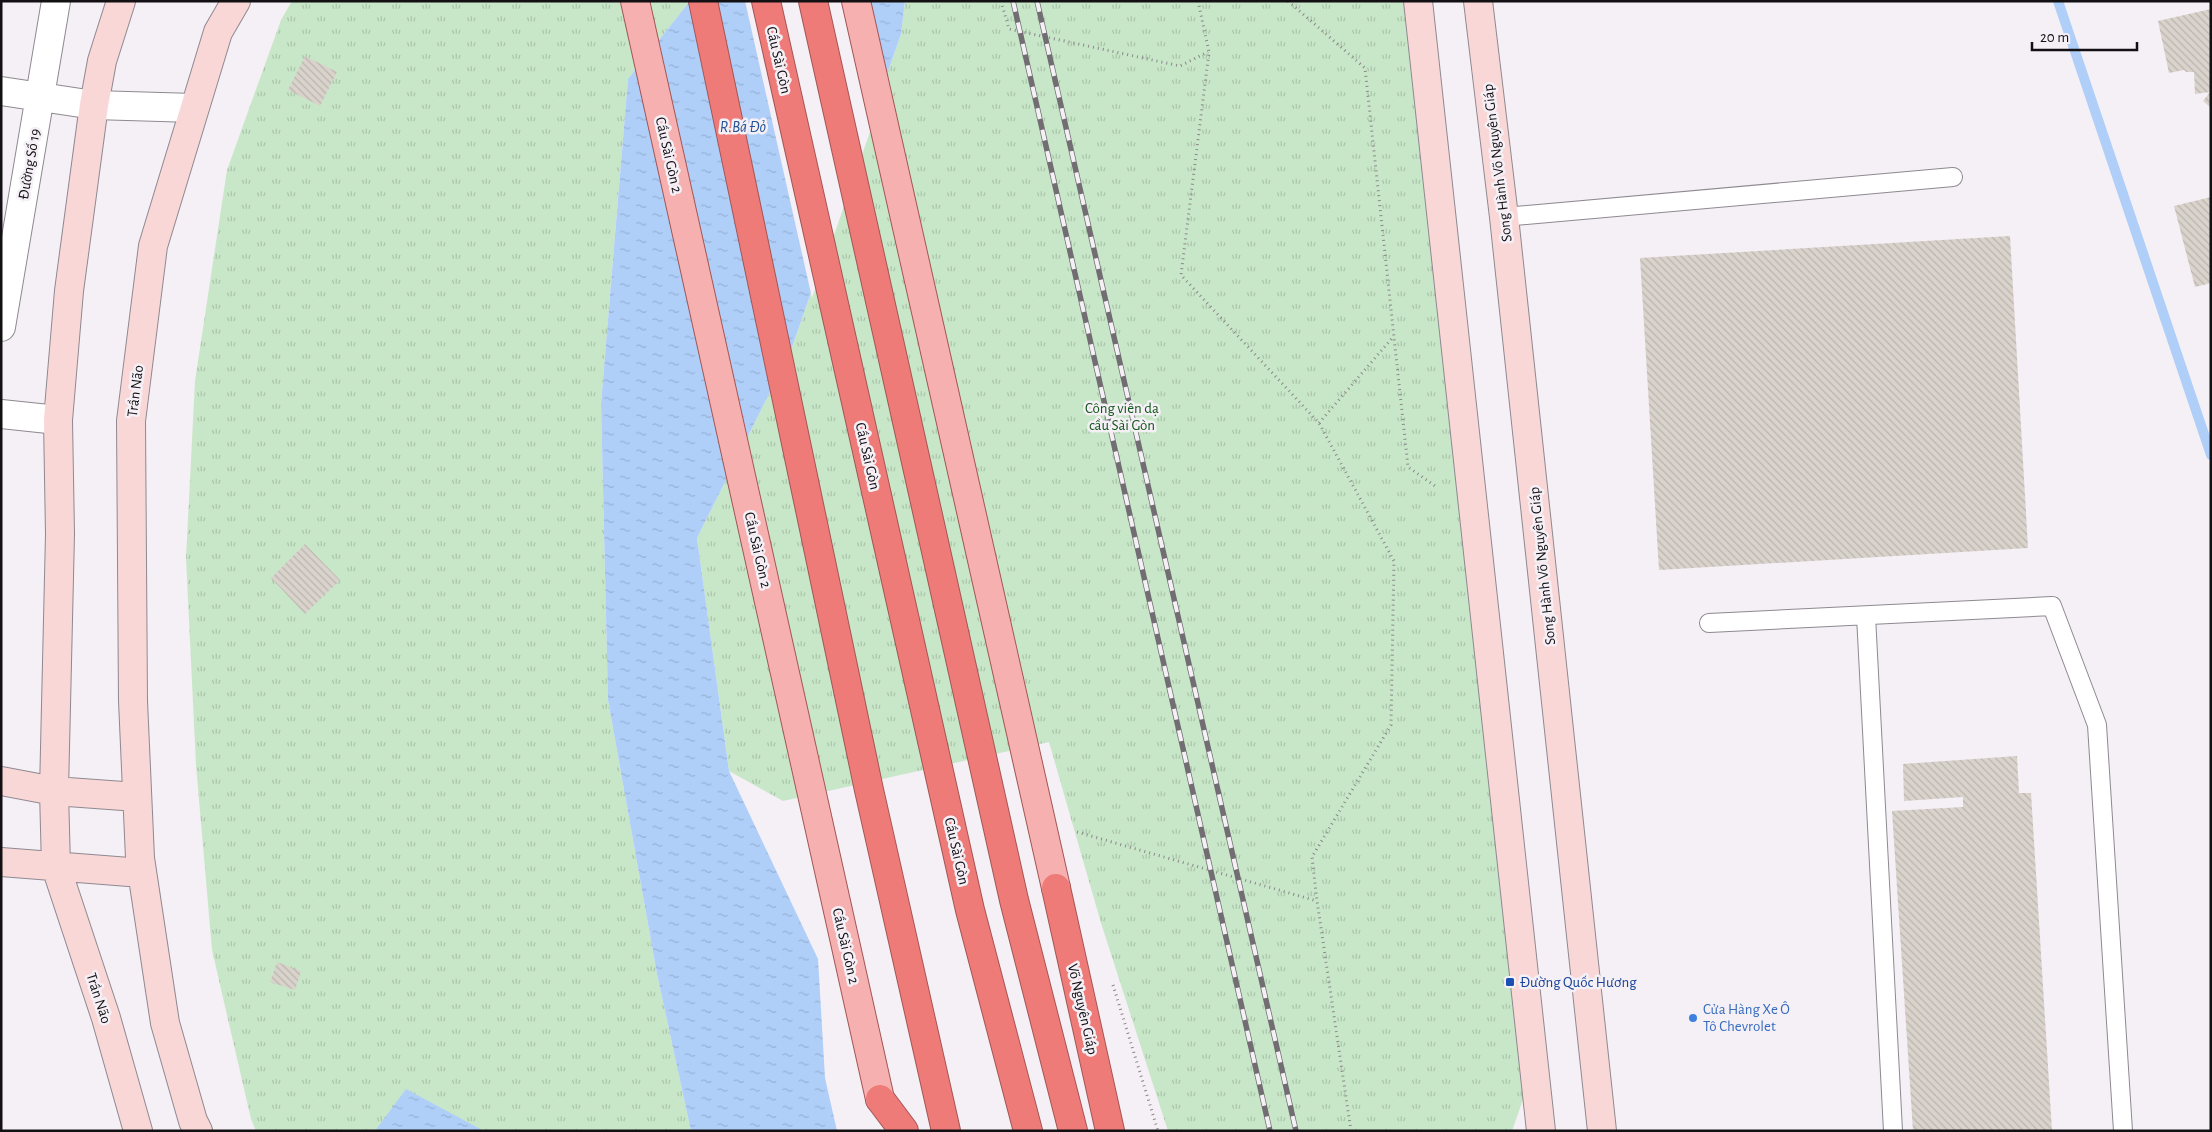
<svg xmlns="http://www.w3.org/2000/svg" width="2212" height="1132" viewBox="0 0 2212 1132" font-family="'Alegreya Sans',sans-serif">
	<style>
		.park { fill: url(#park-tufts) }
		.water { fill: url(#water-ripples) }
		.pier { fill: #f5eff6 }
		.lines { fill: none; stroke-linecap: round; stroke-linejoin: round }
		.stream { stroke: #afcff9; stroke-width: 10 }
		.building { fill: url(#building-back-hatch) }
		.lane-casing { stroke: #8e8990; stroke-width: 20 }
		.street-casing { stroke: #8e8990; stroke-width: 30 }
		.secondary-casing { stroke: #8e8990; stroke-width: 30 }
		.primary-casing { stroke: #a25655; stroke-width: 30 }
		.highway-casing { stroke: #a25655; stroke-width: 30 }
		.path { stroke: #8b878c; stroke-width: 3; stroke-dasharray: 1 4; stroke-linecap: butt }
		.lane { stroke: #fff; stroke-width: 18 }
		.street { stroke: #fff; stroke-width: 28 }
		.secondary { stroke: #fad7d7; stroke-width: 28 }
		.primary { stroke: #f5b0af; stroke-width: 28 }
		.highway { stroke: #ef7b79; stroke-width: 28 }
		.rail-casing { stroke: #716d72; stroke-width: 5.5 }
		.rail { stroke: #f5eff6; stroke-width: 4; stroke-dasharray: 11; stroke-linecap: butt }
		.transit-dot { fill: #1a4fb4; stroke: #f5eff6; stroke-width: 2 }
		.shop-dot { fill: #3f7fe0; stroke: #f5eff6; stroke-width: 2 }
		.labels { text-anchor: middle; stroke-width: 5; stroke-linejoin: round; paint-order: stroke }
		.street-label { font-size: 15px; fill: #121013; stroke: #f5eff6 }
		.park-label { font-size: 15px; fill: #115718; stroke: #f5eff6 }
		.transit-label { font-size: 15px; fill: #164399; stroke: #f5eff6; text-anchor: start }
		.shop-label { font-size: 15px; fill: #366cbe; stroke: #f5eff6; text-anchor: start }
		.water-label { font-size: 16px; font-style: italic; fill: #235593; stroke: #f5eff6 }
	</style>
	<defs>
		<pattern id="park-tufts" width="24" height="20" patternUnits="userSpaceOnUse" patternTransform="scale(1.25)"><rect width="24" height="20" fill="#c8e7c8"/><path d="M3 7l-1-3M5 7V3M7 7l1-3M15 17l-1-3M17 17v-4M19 17l1-3" fill="none" stroke="#abc5ab"/></pattern>
		<pattern id="water-ripples" width="26" height="14" patternUnits="userSpaceOnUse" patternTransform="scale(1.25)"><rect width="26" height="14" fill="#afcff9"/><path d="M2 4q2-2 4 0t4 0M15 11q2-2 4 0t4 0" fill="none" stroke="#96b1d5"/></pattern>
		<pattern id="building-back-hatch" width="6" height="6" patternUnits="userSpaceOnUse" patternTransform="scale(1.25)"><rect width="6" height="6" fill="#d9d3cc"/><path d="M-1 5l2 2M0 0l6 6M5-1l2 2" fill="none" stroke="#b9b4ae"/></pattern>
	</defs>
	<rect width="100%" height="100%" fill="#f5eff6"/>
	<!-- park -->
	<path class="park" d="M 292,1 L 690,1 L 628,79 L 601,404 L 608,700 L 657,974 L 691,1131 L 256,1131 L 251,1119 L 212,950 L 196,765 L 186,558 L 195,381 L 227,170 L 281,20 Z
		M 905,1 L 1414,1 L 1528,1085 L 1512,1131 L 1168,1131 L 1101,923 L 1049,742 L 783,801 L 729,771 L 697,538 L 791,350 L 901,34 Z"/>
	<!-- water -->
	<path class="water" d="M 690,1 L 905,1 L 901,34 L 791,350 L 697,538 L 729,771 L 818,959 L 825,1078 L 837,1131 L 691,1131 L 657,974 L 608,700 L 601,404 L 628,79 Z
		M 406,1089 L 484,1131 L 375,1131 Z"/>
	<!-- pier -->
	<path class="pier" d="M 745,1 L 867,1 L 886,86 L 812,298 Z"/>
	<g class="lines">
		<!-- stream -->
		<path class="stream" d="M 2058,1 L 2211,455"/>
	</g>
	<!-- building -->
	<path class="building" d="M 2211,9 L 2211,108 L 2203,101 L 2210,92 L 2195,94 L 2194,72 L 2186,72 L 2184,70 L 2169,73 L 2158,21 Z
		M 305,56 L 337,72 L 320,106 L 288,90 Z
		M 2211,197 L 2211,283 L 2195,287 L 2174,206 Z
		M 2010,236 L 2028,548 L 1659,570 L 1640,258 Z
		M 305,544 L 340,580 L 305,614 L 271,578 Z
		M 2017,756 L 2019,793 L 2031,793 L 2052,1131 L 1913,1131 L 1892,811 L 1963,807 L 1963,797 L 1904,801 L 1903,764 Z
		M 277,962 L 301,971 L 295,990 L 270,982 Z"/>
	<g class="lines">
		<defs>
			<path id="lane" d="M 1504,217 L 1953,177
				M 1866,616 L 1893,1131
				M 1709,623 L 2052,606 L 2097,725 L 2123,1131"/>
			<path id="street" d="M 1,91 L 94,105 L 194,108
				M 1,327 L 56,1
				M 1,414 L 58,420"/>
			<path id="secondary" d="M 121,1 L 102,61 L 94,105 L 69,291 L 58,420 L 60,534 L 54,791 L 56,867 L 106,1018 L 138,1131
				M 1418,1 L 1541,1131
				M 1478,1 L 1504,217 L 1602,1131
				M 1,781 L 54,791 L 137,797
				M 1,862 L 142,873
				M 198,1131 L 193,1121 L 165,1023 L 140,858 L 133,701 L 131,421 L 153,246 L 218,32 L 236,1"/>
			<path id="primary" d="M 635,1 L 880,1099
				M 856,1 L 1056,888"/>
			<path id="highway" d="M 703,1 L 869,790 L 946,1131
				M 766,1 L 970,910 L 1028,1131
				M 813,1 L 1014,900 L 1073,1131
				M 1056,888 L 1110,1131
				M 880,1099 L 904,1131"/>
		</defs>
		<!-- lane casing -->
		<use href="#lane" class="lane-casing"/>
		<!-- street casing -->
		<use href="#street" class="street-casing"/>
		<!-- secondary casing -->
		<use href="#secondary" class="secondary-casing"/>
		<!-- primary casing -->
		<use href="#primary" class="primary-casing"/>
		<!-- highway casing -->
		<use href="#highway" class="highway-casing"/>
		<!-- path -->
		<path class="path" d="M 1001,1 L 1009,29 L 1180,66 L 1208,52
			M 1198,1 L 1209,52 L 1181,275 L 1319,423 L 1394,561 L 1391,725 L 1312,857 L 1317,901 L 1351,1131
			M 1288,1 L 1365,68 L 1408,467 L 1438,488
			M 1319,423 L 1394,336
			M 1077,832 L 1317,901
			M 1113,985 L 1158,1131"/>
		<!-- lane -->
		<use href="#lane" class="lane"/>
		<!-- street -->
		<use href="#street" class="street"/>
		<!-- secondary -->
		<use href="#secondary" class="secondary"/>
		<!-- primary -->
		<use href="#primary" class="primary"/>
		<!-- highway -->
		<use href="#highway" class="highway"/>
		<defs>
			<path id="rail" d="M 1013,1 L 1270,1131
				M 1037,1 L 1296,1131"/>
		</defs>
		<!-- rail casing -->
		<use href="#rail" class="rail-casing"/>
		<!-- rail -->
		<use href="#rail" class="rail"/>
	</g>
	<!-- markers -->
	<rect class="transit-dot" x="1505" y="977" width="10" height="10" rx="2.5"/>
	<circle class="shop-dot" cx="1693" cy="1018" r="5"/>
	<g class="labels">
		<!-- street labels -->
		<g class="street-label">
			<text transform="translate(779 60) rotate(77)" y="5">Cầu Sài Gòn</text>
			<text transform="translate(669 155) rotate(77)" y="5">Cầu Sài Gòn 2</text>
			<text transform="translate(1497 163) rotate(-97)" y="5">Song Hành Võ Nguyên Giáp</text>
			<text transform="translate(29 164) rotate(-80)" y="5">Đường Số 19</text>
			<text transform="translate(135 391) rotate(-83)" y="5">Trần Não</text>
			<text transform="translate(868 456) rotate(77)" y="5">Cầu Sài Gòn</text>
			<text transform="translate(758 550) rotate(77)" y="5">Cầu Sài Gòn 2</text>
			<text transform="translate(1542 566) rotate(-96)" y="5">Song Hành Võ Nguyên Giáp</text>
			<text transform="translate(957 851) rotate(77)" y="5">Cầu Sài Gòn</text>
			<text transform="translate(846 946) rotate(77)" y="5">Cầu Sài Gòn 2</text>
			<text transform="translate(99 998) rotate(72)" y="5">Trần Não</text>
			<text transform="translate(1083 1009) rotate(77)" y="5">Võ Nguyên Giáp</text>
		</g>
		<!-- park labels -->
		<g class="park-label">
			<text x="1122" y="413">Công viên dạ<tspan x="1122" dy="17">cầu Sài Gòn</tspan></text>
		</g>
		<!-- transit labels -->
		<g class="transit-label">
			<text x="1520" y="987">Đường Quốc Hương</text>
		</g>
		<!-- shop labels -->
		<g class="shop-label">
			<text x="1703" y="1014">Cửa Hàng Xe Ô<tspan x="1703" dy="17">Tô Chevrolet</tspan></text>
		</g>
		<!-- water labels -->
		<g class="water-label">
			<text x="743" y="132">R.Bá Đỏ</text>
		</g>
	</g>
	<!-- border -->
	<rect width="2212" height="1132" fill="none" stroke="#121013" stroke-width="5"/>
	<!-- scale -->
	<path d="M2032 42v8h105v-8" fill="none" stroke="#121013" stroke-width="2.5"/>
	<text x="2040" y="42" font-size="15" fill="#121013" stroke="#f5eff6" stroke-width="4" paint-order="stroke">20 m</text>
</svg>
